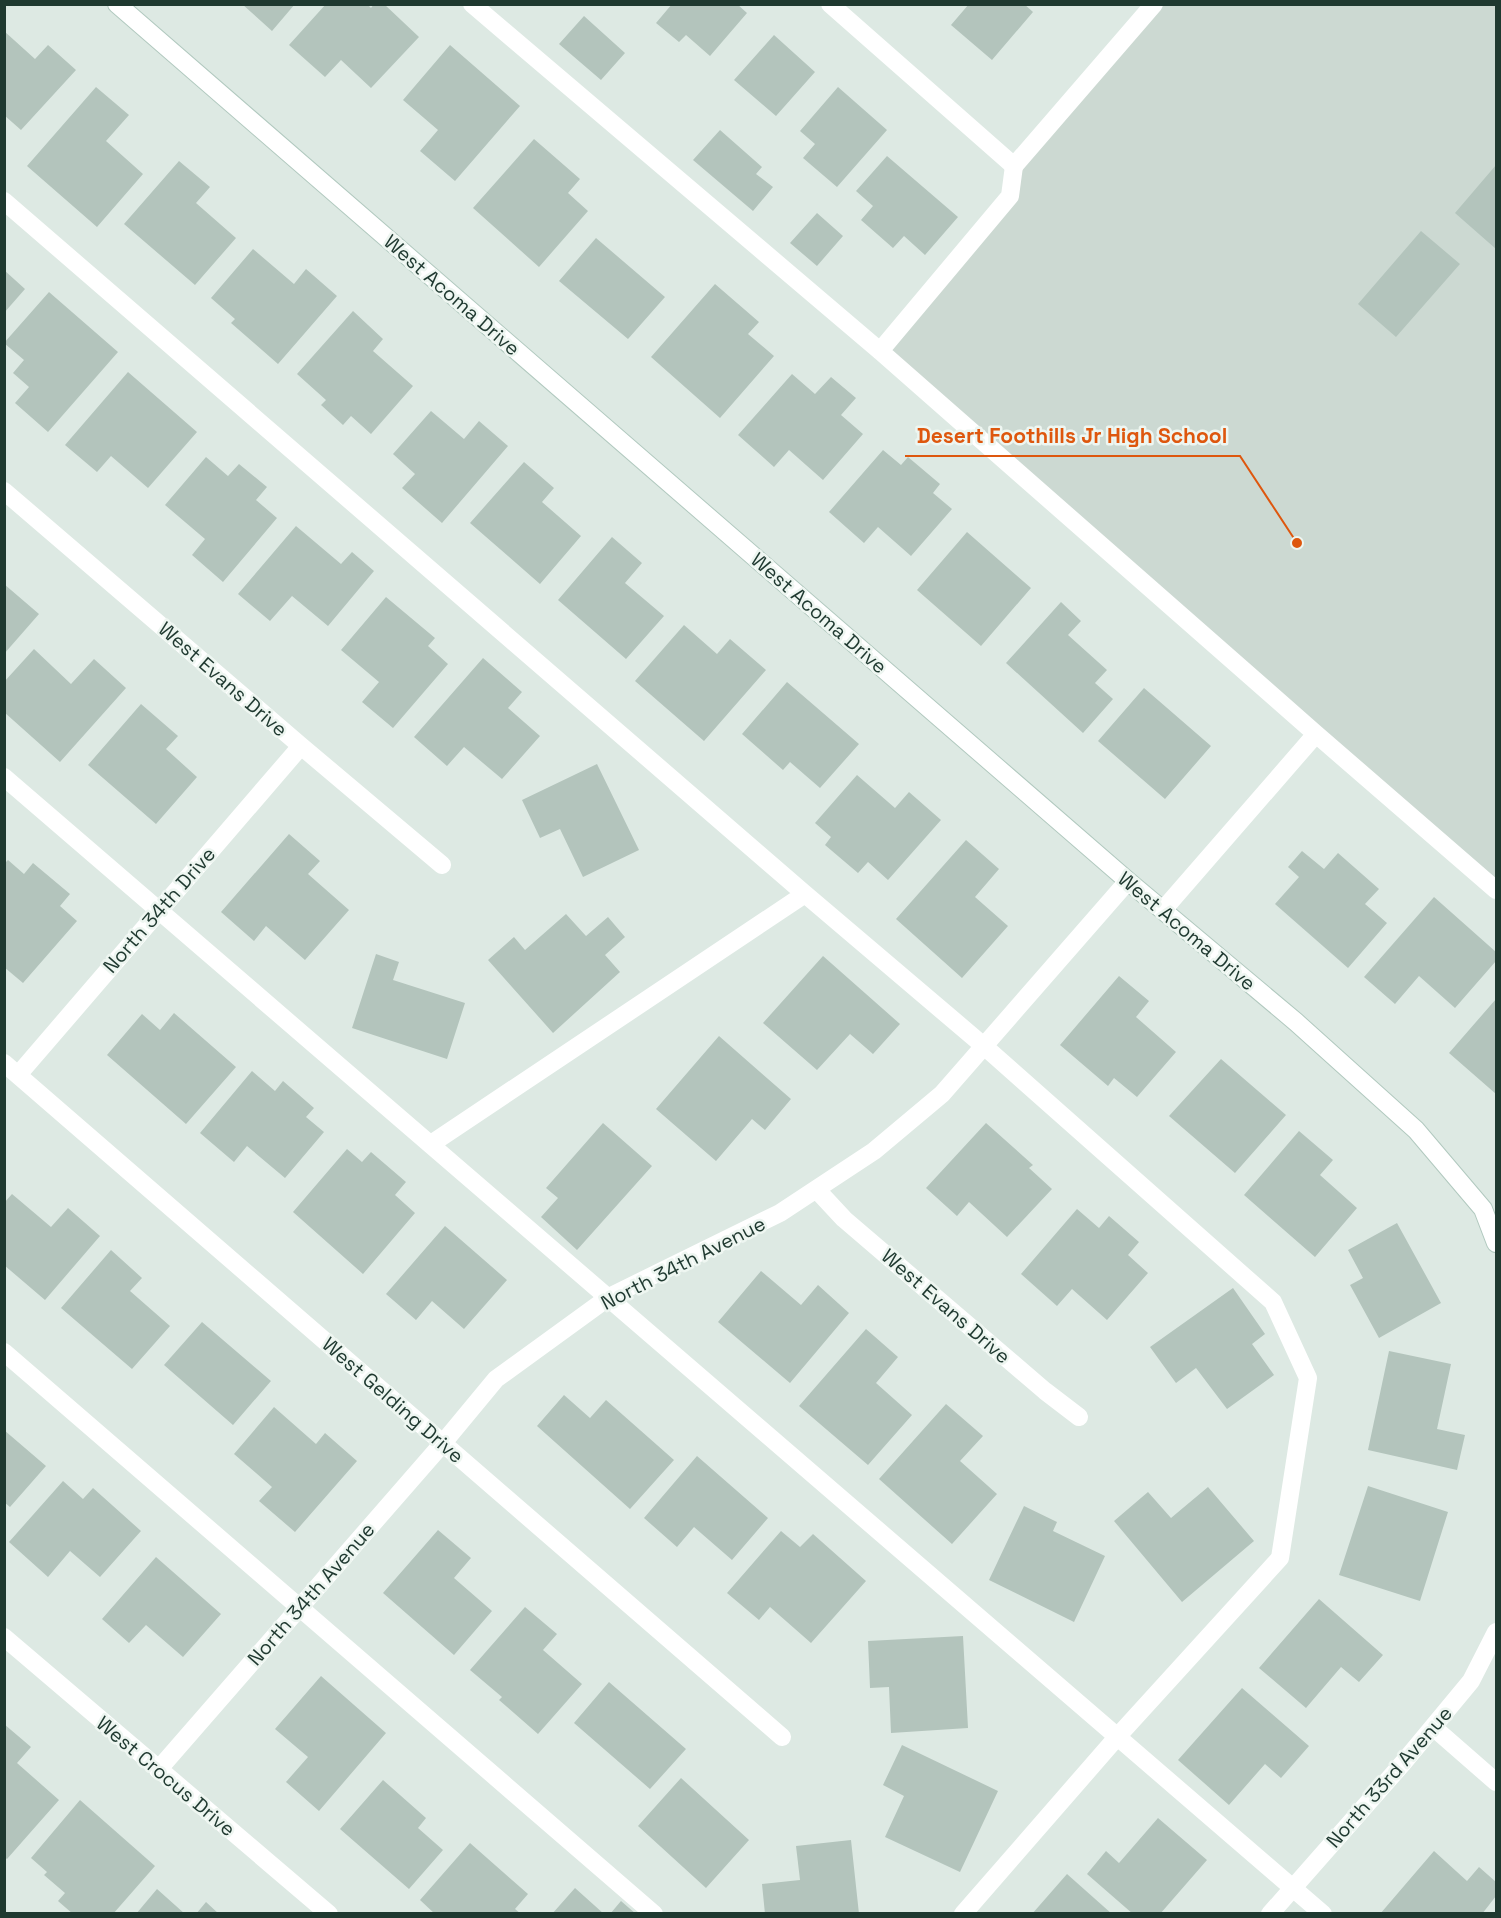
<svg xmlns="http://www.w3.org/2000/svg" width="1501" height="1918" viewBox="0 0 1501 1918" font-family="'Space Grotesk',sans-serif">
	<style>
		.built { fill: #ccd9d2 }
		.building { fill: #b3c4bc }
		.lines { fill: none; stroke-linecap: round; stroke-linejoin: round }
		.secondary-casing { stroke: #b1c9bf; stroke-width: 20 }
		.lane { stroke: #fff; stroke-width: 18 }
		.street { stroke: #fff; stroke-width: 18 }
		.secondary { stroke: #fff; stroke-width: 18 }
		.labels { text-anchor: middle; stroke-width: 5; stroke-linejoin: round; paint-order: stroke }
		.street-label { font-size: 20px; fill: #1f3930; stroke: #eef6f1 }
		.leader { fill: none; stroke: #de570e; stroke-width: 2 }
		.callout-dot { fill: #de570e; stroke: #eef6f1; stroke-width: 2 }
		.callout-label { font-size: 21px; text-anchor: middle; font-weight: bold; fill: #de570e; stroke: #eef6f1; stroke-width: 5; stroke-linejoin: round; paint-order: stroke }
	</style>
	<rect width="100%" height="100%" fill="#dde9e3"/>
	<!-- built -->
	<path class="built" d="M 1154,5 L 1496,5 L 1496,890 L 880,351 L 1010,196 L 1014,166 Z"/>
	<!-- building -->
	<path class="building" d="M 242,4 L 295,4 L 272,31 Z
		M 326,4 L 367,4 L 371,8 L 374,4 L 384,4 L 419,37 L 371,88 L 341,60 L 325,77 L 289,45 Z
		M 672,4 L 737,4 L 747,13 L 710,56 L 686,35 L 679,42 L 656,23 Z
		M 969,4 L 1024,4 L 1033,12 L 992,60 L 951,25 Z
		M 584,16 L 625,53 L 601,80 L 559,44 Z
		M 4,31 L 35,59 L 48,45 L 76,70 L 21,130 L 4,115 Z
		M 774,35 L 815,72 L 776,116 L 734,80 Z
		M 450,45 L 520,106 L 455,181 L 420,151 L 438,130 L 403,100 Z
		M 96,87 L 129,115 L 106,141 L 143,174 L 97,227 L 27,166 Z
		M 838,87 L 887,130 L 837,187 L 803,158 L 815,144 L 800,131 Z
		M 720,130 L 762,167 L 756,174 L 773,187 L 753,211 L 693,160 Z
		M 534,139 L 580,179 L 568,193 L 588,211 L 539,267 L 473,208 Z
		M 887,156 L 958,217 L 925,255 L 904,236 L 893,248 L 861,220 L 873,206 L 856,191 Z
		M 179,161 L 210,187 L 196,203 L 236,238 L 195,285 L 124,224 Z
		M 1496,165 L 1496,249 L 1455,213 Z
		M 817,213 L 843,236 L 817,266 L 790,243 Z
		M 1421,231 L 1460,264 L 1396,337 L 1358,304 Z
		M 596,238 L 665,297 L 628,339 L 559,281 Z
		M 253,249 L 294,284 L 306,269 L 337,296 L 278,364 L 231,323 L 235,319 L 211,298 Z
		M 4,270 L 25,289 L 4,313 Z
		M 715,284 L 759,322 L 748,334 L 774,356 L 720,418 L 651,357 Z
		M 49,292 L 118,352 L 48,432 L 15,403 L 29,387 L 13,373 L 24,360 L 4,343 Z
		M 353,311 L 383,339 L 373,351 L 413,386 L 371,434 L 351,416 L 343,425 L 321,405 L 326,400 L 297,374 Z
		M 128,372 L 197,432 L 148,488 L 111,456 L 97,472 L 65,445 Z
		M 792,374 L 815,394 L 831,377 L 856,398 L 841,415 L 863,434 L 823,480 L 789,450 L 774,467 L 738,435 Z
		M 431,411 L 464,439 L 479,421 L 508,446 L 442,523 L 402,488 L 415,474 L 393,454 Z
		M 883,450 L 901,465 L 908,457 L 940,484 L 933,493 L 952,509 L 911,556 L 878,527 L 864,543 L 829,512 Z
		M 206,457 L 228,476 L 239,464 L 267,487 L 256,500 L 277,518 L 223,582 L 192,555 L 205,539 L 165,505 Z
		M 524,462 L 554,488 L 542,502 L 581,536 L 540,584 L 470,523 Z
		M 296,526 L 341,564 L 352,552 L 374,571 L 328,626 L 292,596 L 270,621 L 238,594 Z
		M 967,532 L 1031,588 L 981,646 L 917,590 Z
		M 612,537 L 642,563 L 625,583 L 664,616 L 626,659 L 558,600 Z
		M 4,584 L 39,614 L 4,654 Z
		M 386,597 L 435,638 L 428,646 L 448,664 L 393,728 L 362,702 L 379,682 L 341,650 Z
		M 1061,602 L 1081,621 L 1068,635 L 1107,670 L 1095,683 L 1113,699 L 1083,733 L 1006,663 Z
		M 684,625 L 717,654 L 730,639 L 766,670 L 704,741 L 635,681 Z
		M 34,649 L 71,684 L 94,659 L 126,688 L 60,762 L 4,712 L 4,682 Z
		M 483,658 L 522,692 L 508,708 L 540,736 L 502,779 L 464,747 L 447,766 L 414,737 Z
		M 787,682 L 859,744 L 820,788 L 790,762 L 783,770 L 742,734 Z
		M 1144,688 L 1211,746 L 1165,799 L 1098,741 Z
		M 141,704 L 178,736 L 166,749 L 197,777 L 156,824 L 88,765 Z
		M 597,764 L 639,850 L 583,877 L 560,829 L 540,838 L 522,800 Z
		M 857,775 L 895,808 L 909,792 L 941,820 L 888,880 L 868,862 L 858,873 L 825,845 L 831,837 L 815,823 Z
		M 289,834 L 320,861 L 308,874 L 349,910 L 305,960 L 266,926 L 254,941 L 221,912 Z
		M 966,840 L 999,869 L 975,897 L 1008,926 L 962,978 L 896,919 Z
		M 1302,851 L 1324,869 L 1338,853 L 1379,889 L 1365,904 L 1387,923 L 1348,968 L 1275,904 L 1299,877 L 1288,867 Z
		M 8,860 L 24,874 L 33,863 L 70,894 L 60,906 L 77,921 L 23,983 L 4,967 L 4,864 Z
		M 1434,897 L 1496,952 L 1496,961 L 1455,1008 L 1419,976 L 1395,1004 L 1364,977 Z
		M 566,914 L 586,936 L 608,917 L 625,937 L 605,955 L 620,972 L 553,1033 L 488,960 L 514,937 L 525,950 Z
		M 376,954 L 399,962 L 393,980 L 465,1003 L 447,1059 L 352,1028 Z
		M 823,956 L 900,1024 L 873,1054 L 850,1034 L 817,1070 L 763,1023 Z
		M 1119,976 L 1149,1001 L 1136,1017 L 1176,1052 L 1137,1097 L 1114,1078 L 1108,1086 L 1060,1045 Z
		M 1496,999 L 1496,1094 L 1449,1053 Z
		M 174,1013 L 236,1067 L 186,1124 L 107,1055 L 142,1014 L 160,1030 Z
		M 719,1036 L 791,1099 L 765,1130 L 752,1119 L 716,1161 L 656,1109 Z
		M 1221,1059 L 1286,1115 L 1235,1173 L 1169,1116 Z
		M 252,1071 L 275,1091 L 283,1081 L 314,1108 L 306,1117 L 324,1132 L 285,1178 L 247,1146 L 234,1162 L 200,1133 Z
		M 603,1123 L 652,1166 L 577,1250 L 541,1217 L 558,1198 L 546,1188 Z
		M 986,1123 L 1033,1165 L 1029,1168 L 1052,1189 L 1007,1237 L 969,1202 L 957,1216 L 926,1188 Z
		M 1299,1131 L 1333,1160 L 1320,1175 L 1357,1208 L 1315,1257 L 1244,1195 Z
		M 347,1149 L 362,1162 L 371,1152 L 406,1182 L 395,1195 L 415,1213 L 363,1274 L 293,1212 Z
		M 12,1194 L 51,1227 L 68,1208 L 100,1236 L 45,1300 L 4,1265 L 4,1203 Z
		M 1077,1209 L 1099,1228 L 1109,1216 L 1139,1242 L 1128,1255 L 1148,1273 L 1107,1320 L 1072,1289 L 1057,1306 L 1021,1274 Z
		M 1397,1223 L 1441,1303 L 1379,1338 L 1350,1285 L 1363,1278 L 1348,1250 Z
		M 445,1226 L 507,1280 L 464,1329 L 432,1301 L 416,1320 L 386,1294 Z
		M 111,1250 L 142,1278 L 130,1291 L 170,1326 L 132,1369 L 61,1308 Z
		M 761,1271 L 801,1305 L 818,1285 L 849,1313 L 790,1383 L 718,1322 Z
		M 1233,1288 L 1265,1334 L 1252,1344 L 1274,1375 L 1227,1409 L 1196,1368 L 1176,1383 L 1150,1347 Z
		M 202,1322 L 271,1381 L 233,1425 L 164,1365 Z
		M 866,1329 L 898,1357 L 876,1383 L 912,1415 L 868,1465 L 799,1406 Z
		M 1389,1351 L 1451,1364 L 1437,1429 L 1465,1435 L 1457,1470 L 1368,1450 Z
		M 564,1395 L 590,1418 L 606,1400 L 674,1460 L 630,1509 L 537,1426 Z
		M 946,1404 L 983,1436 L 960,1461 L 997,1494 L 952,1544 L 879,1479 Z
		M 274,1407 L 316,1444 L 325,1433 L 357,1461 L 295,1532 L 259,1501 L 272,1487 L 234,1454 Z
		M 4,1430 L 46,1466 L 10,1507 L 4,1502 Z
		M 697,1456 L 768,1518 L 732,1560 L 694,1527 L 677,1547 L 644,1518 Z
		M 63,1481 L 83,1499 L 93,1488 L 141,1531 L 100,1577 L 70,1551 L 48,1577 L 9,1542 Z
		M 1368,1486 L 1448,1512 L 1420,1601 L 1339,1575 Z
		M 1208,1487 L 1254,1541 L 1182,1602 L 1114,1521 L 1148,1492 L 1171,1518 Z
		M 1024,1506 L 1057,1522 L 1053,1531 L 1105,1556 L 1074,1622 L 989,1580 Z
		M 438,1530 L 471,1558 L 454,1578 L 492,1611 L 454,1655 L 383,1593 Z
		M 781,1531 L 800,1547 L 813,1534 L 866,1581 L 811,1643 L 770,1607 L 759,1620 L 727,1593 Z
		M 156,1557 L 221,1614 L 183,1657 L 146,1625 L 129,1643 L 102,1619 Z
		M 1319,1599 L 1383,1655 L 1359,1682 L 1341,1667 L 1306,1708 L 1259,1668 Z
		M 525,1607 L 557,1634 L 543,1650 L 582,1684 L 538,1734 L 499,1700 L 502,1697 L 470,1670 Z
		M 963,1636 L 968,1728 L 891,1733 L 889,1687 L 870,1688 L 868,1641 Z
		M 321,1676 L 386,1733 L 319,1811 L 286,1782 L 308,1757 L 275,1729 Z
		M 609,1682 L 686,1749 L 650,1789 L 574,1723 Z
		M 1242,1688 L 1309,1746 L 1281,1778 L 1265,1764 L 1229,1805 L 1178,1760 Z
		M 4,1724 L 31,1747 L 17,1763 L 59,1800 L 7,1859 L 4,1857 Z
		M 902,1745 L 998,1791 L 960,1872 L 885,1837 L 904,1796 L 883,1785 Z
		M 681,1778 L 749,1840 L 706,1888 L 638,1826 Z
		M 383,1780 L 426,1818 L 418,1828 L 443,1850 L 409,1889 L 340,1829 Z
		M 80,1800 L 155,1866 L 113,1914 L 73,1914 L 58,1901 L 65,1893 L 44,1875 L 47,1872 L 31,1858 Z
		M 1158,1818 L 1207,1860 L 1160,1914 L 1133,1914 L 1087,1874 L 1106,1851 L 1119,1863 Z
		M 851,1840 L 859,1914 L 765,1914 L 762,1884 L 800,1880 L 796,1846 Z
		M 470,1843 L 528,1894 L 515,1909 L 521,1914 L 435,1914 L 420,1900 Z
		M 1434,1851 L 1467,1881 L 1479,1867 L 1496,1882 L 1496,1896 L 1482,1914 L 1380,1914 Z
		M 1067,1874 L 1112,1914 L 1032,1914 Z
		M 575,1888 L 604,1914 L 552,1914 Z
		M 157,1889 L 185,1914 L 136,1914 Z
		M 621,1901 L 636,1914 L 610,1914 Z
		M 206,1902 L 219,1914 L 196,1914 Z"/>
	<g class="lines">
		<defs>
			<path id="secondary" d="M 117,4 L 1128,881 L 1296,1022 L 1416,1130 L 1483,1209 L 1496,1243"/>
		</defs>
		<!-- secondary casing -->
		<use href="#secondary" class="secondary-casing"/>
		<!-- lane -->
		<path class="lane" d="M 472,4 L 880,351 L 1316,734 L 1496,890
			M 4,201 L 805,894 L 985,1047 L 1273,1302 L 1308,1378 L 1280,1558 L 1118,1736 L 963,1914
			M 880,351 L 1010,196 L 1014,166
			M 4,777 L 1323,1914
			M 1163,910 L 1316,734
			M 431,1144 L 805,894
			M 4,1352 L 654,1914"/>
		<!-- street -->
		<path class="street" d="M 830,4 L 1014,166 L 1154,4
			M 4,491 L 301,746 L 442,865
			M 4,1063 L 782,1737
			M 18,1075 L 301,746
			M 817,1190 L 844,1219 L 1045,1391 L 1079,1417
			M 4,1637 L 329,1914
			M 1433,1727 L 1496,1782
			M 158,1770 L 443,1443 L 496,1379 L 609,1297 L 780,1213 L 874,1151 L 942,1094 L 1128,881
			M 1270,1914 L 1403,1763 L 1471,1681 L 1496,1632"/>
		<!-- secondary -->
		<use href="#secondary" class="secondary"/>
	</g>
	<g class="labels">
		<!-- street labels -->
		<g class="street-label">
			<text transform="translate(452 295) rotate(41)" y="7">West Acoma Drive</text>
			<text transform="translate(819 613) rotate(41)" y="7">West Acoma Drive</text>
			<text transform="translate(223 679) rotate(41)" y="7">West Evans Drive</text>
			<text transform="translate(159 910) rotate(-49)" y="7">North 34th Drive</text>
			<text transform="translate(1187 931) rotate(40)" y="7">West Acoma Drive</text>
			<text transform="translate(683 1263) rotate(-27)" y="7">North 34th Avenue</text>
			<text transform="translate(946 1306) rotate(41)" y="7">West Evans Drive</text>
			<text transform="translate(393 1400) rotate(41)" y="7">West Gelding Drive</text>
			<text transform="translate(311 1594) rotate(-49)" y="7">North 34th Avenue</text>
			<text transform="translate(166 1776) rotate(40)" y="7">West Crocus Drive</text>
			<text transform="translate(1389 1777) rotate(-49)" y="7">North 33rd Avenue</text>
		</g>
	</g>
	<!-- callouts -->
	<path class="leader" d="M1297 543L1240 456H905"/>
	<circle class="callout-dot" cx="1297" cy="543" r="6"/>
	<g class="callout-label">
		<text x="1072" y="443">Desert Foothills Jr High School</text>
	</g>
	<!-- border -->
	<rect width="1501" height="1918" fill="none" stroke="#1f3930" stroke-width="12"/>
</svg>
